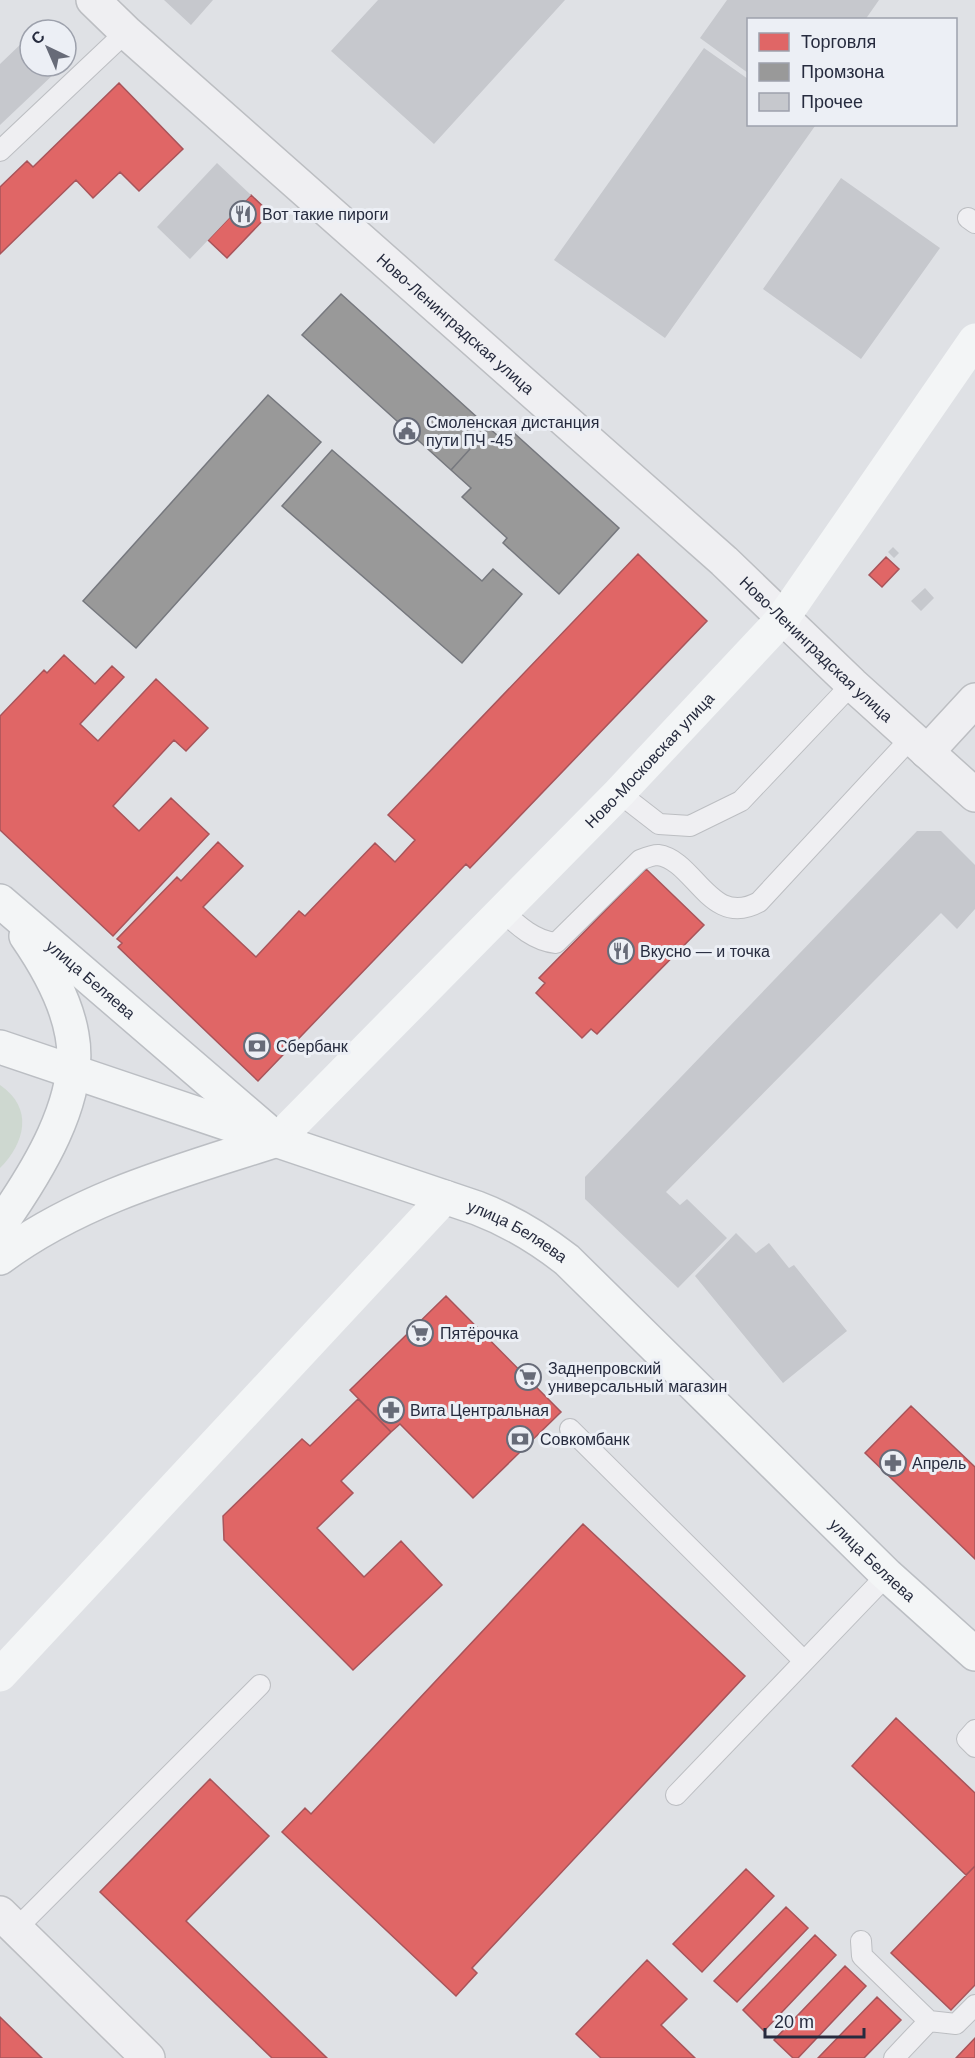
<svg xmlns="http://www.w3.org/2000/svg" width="975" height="2058" viewBox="0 0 975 2058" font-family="Arial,sans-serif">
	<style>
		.green { fill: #ced8d0 }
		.shops { fill: #e06666; stroke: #a8545a; stroke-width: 1.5 }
		.industry { fill: #999; stroke: #76787e; stroke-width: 1.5 }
		.building { fill: #c6c8cd }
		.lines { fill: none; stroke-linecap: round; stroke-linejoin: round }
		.lane-casing { stroke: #bcbec2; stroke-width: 22 }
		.street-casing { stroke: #bcbec2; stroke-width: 36 }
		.primary-casing { stroke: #bbbec3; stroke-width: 36 }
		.lane { stroke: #efeff2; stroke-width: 20 }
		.street { stroke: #efeff2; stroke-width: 33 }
		.secondary { stroke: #f3f5f6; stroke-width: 33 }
		.primary { stroke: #f3f5f6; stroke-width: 33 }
		.labels { text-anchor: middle; stroke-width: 6; stroke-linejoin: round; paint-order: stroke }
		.poi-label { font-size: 16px; fill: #262b3e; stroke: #eceff5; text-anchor: start }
		.street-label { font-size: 16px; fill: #262b3e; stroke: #eceff5 }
	</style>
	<rect width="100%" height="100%" fill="#dfe1e5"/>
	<!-- green -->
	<path class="green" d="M 0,1085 C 34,1108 25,1143 0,1168 Z"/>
	<!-- shops -->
	<path class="shops" d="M 119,83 L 183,149 L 139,191 L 120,172 L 93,198 L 76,180 L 0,254 L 0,187 L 27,161 L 33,167 Z
		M 251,195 L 270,213 L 227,258 L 208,240 Z
		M 638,554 L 707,621 L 470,868 L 466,864 L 258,1081 L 118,947 L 122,943 L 117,939 L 177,877 L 181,881 L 218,842 L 243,866 L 203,907 L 256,957 L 299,911 L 305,916 L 375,843 L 395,862 L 415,840 L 388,815 Z
		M 886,557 L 899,569 L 882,587 L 869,575 Z
		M 64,655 L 95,684 L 112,666 L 124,677 L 80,724 L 98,741 L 156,679 L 208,728 L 186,751 L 174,740 L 113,806 L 139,831 L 171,798 L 209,834 L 113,936 L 0,830 L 0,716 L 44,670 L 47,673 Z
		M 646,869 L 704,925 L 597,1034 L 591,1029 L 582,1038 L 536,993 L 545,983 L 539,978 Z
		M 446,1296 L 561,1412 L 473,1498 L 400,1424 L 391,1432 L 350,1390 Z
		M 358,1399 L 391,1432 L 341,1481 L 353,1493 L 317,1528 L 364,1577 L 401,1541 L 442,1585 L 353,1670 L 224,1540 L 223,1516 L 302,1439 L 310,1446 Z
		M 911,1406 L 975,1467 L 975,1559 L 865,1453 Z
		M 583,1524 L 745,1676 L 472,1968 L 477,1973 L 456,1996 L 282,1832 L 305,1808 L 311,1814 Z
		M 896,1718 L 975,1793 L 975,1866 L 966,1875 L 852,1766 Z
		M 210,1779 L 269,1836 L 186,1921 L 327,2058 L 272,2058 L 100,1892 Z
		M 975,1866 L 975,1985 L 951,2010 L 891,1953 Z
		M 746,1869 L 774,1896 L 702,1972 L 673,1944 Z
		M 786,1907 L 808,1928 L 737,2002 L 714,1981 Z
		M 815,1935 L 836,1955 L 764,2031 L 743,2010 Z
		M 647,1960 L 687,1999 L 661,2025 L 695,2058 L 601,2058 L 576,2034 Z
		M 845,1966 L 866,1986 L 798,2058 L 793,2058 L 774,2040 Z
		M 877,1997 L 901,2020 L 864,2058 L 818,2058 Z
		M 0,2017 L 42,2058 L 0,2058 Z
		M 975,2038 L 975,2058 L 956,2058 Z"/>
	<!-- industry -->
	<path class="industry" d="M 341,294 L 489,428 L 451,470 L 302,335 Z
		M 268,395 L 321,442 L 136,648 L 83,601 Z
		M 489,428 L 505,442 L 514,433 L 619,528 L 559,594 L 503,543 L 507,538 L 462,497 L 471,488 L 451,470 Z
		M 332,450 L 482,581 L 493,569 L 522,594 L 462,663 L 282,506 Z"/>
	<!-- building -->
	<path class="building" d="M 164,0 L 213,0 L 191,25 Z
		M 378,0 L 565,0 L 434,144 L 331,51 Z
		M 727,0 L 879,0 L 865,20 L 748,20 L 748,73 L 700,38 Z
		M 25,40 L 30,45 L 30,66 L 50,66 L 56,72 L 0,125 L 0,64 Z
		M 704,48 L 748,79 L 748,124 L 815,126 L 665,338 L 554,260 Z
		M 217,163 L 251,195 L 190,259 L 157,227 Z
		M 841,178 L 940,248 L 861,359 L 763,289 Z
		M 893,547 L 899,553 L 894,558 L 888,552 Z
		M 925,588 L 934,598 L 921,611 L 911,601 Z
		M 917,831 L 941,831 L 975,865 L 975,909 L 957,929 L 941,913 L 666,1192 L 680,1205 L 687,1199 L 727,1238 L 678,1288 L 585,1199 L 585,1177 Z
		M 736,1233 L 756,1253 L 769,1243 L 789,1268 L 794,1265 L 847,1331 L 783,1383 L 695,1276 Z"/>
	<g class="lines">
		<defs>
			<path id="lane" d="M 0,151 L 126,32
				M 968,218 L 975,223
				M 619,793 L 659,824 L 690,826 L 741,801 L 852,684
				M 504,912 C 518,926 535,941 556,943 L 640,860 C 645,858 653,855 658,855 C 695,860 710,929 759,902 L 911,738
				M 570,1429 L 804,1661
				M 975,1730 L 967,1739 L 975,1747
				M 676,1795 L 887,1575
				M 16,1929 L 260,1685
				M 861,1941 L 862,1956 L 929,2021 L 956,2024 L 975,2005
				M 894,2058 L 929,2021"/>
			<g id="street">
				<path id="s1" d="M 93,0 L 126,32 L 724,561 L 852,684 L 975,795"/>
				<path d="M 927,752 L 975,700"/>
				<path d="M 0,1913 L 148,2058"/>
			</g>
			<g id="primary">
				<path id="s3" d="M 0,901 L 265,1129"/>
				<path id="s4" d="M 0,1047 L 477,1208 C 511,1221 539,1238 567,1260 L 887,1575 L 975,1654"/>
				<path d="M 0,1225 C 35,1175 84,1099 72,1035 C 66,1000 46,965 26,936"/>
				<path d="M 0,1258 C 82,1197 181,1171 277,1140"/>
			</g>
		</defs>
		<!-- lane casing -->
		<use href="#lane" class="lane-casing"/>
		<!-- street casing -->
		<use href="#street" class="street-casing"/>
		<!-- primary casing -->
		<use href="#primary" class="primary-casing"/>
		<!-- lane -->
		<use href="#lane" class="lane"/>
		<!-- street -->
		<use href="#street" class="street"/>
		<!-- secondary -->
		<g class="secondary">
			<path id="s2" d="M 277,1140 L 619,793 L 783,618 L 975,340"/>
			<path d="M 0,1675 L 445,1197"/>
		</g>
		<!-- primary -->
		<use href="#primary" class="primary"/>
	</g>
	<!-- icons -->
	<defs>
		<symbol id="restaurant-ring" viewBox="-11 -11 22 22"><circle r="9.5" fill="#eceff5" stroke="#676b78" stroke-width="1.5"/><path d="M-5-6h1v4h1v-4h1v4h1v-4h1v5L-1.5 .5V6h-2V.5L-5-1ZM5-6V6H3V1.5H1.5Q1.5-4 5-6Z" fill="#676b78"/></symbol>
		<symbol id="civic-ring" viewBox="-11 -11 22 22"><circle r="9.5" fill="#eceff5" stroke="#676b78" stroke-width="1.5"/><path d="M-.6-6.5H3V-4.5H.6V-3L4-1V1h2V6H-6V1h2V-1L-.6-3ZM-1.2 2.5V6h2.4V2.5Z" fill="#676b78"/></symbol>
		<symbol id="bank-ring" viewBox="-11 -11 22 22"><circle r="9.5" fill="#eceff5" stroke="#676b78" stroke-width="1.5"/><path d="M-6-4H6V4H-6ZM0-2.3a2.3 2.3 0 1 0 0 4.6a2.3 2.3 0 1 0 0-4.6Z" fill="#676b78"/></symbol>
		<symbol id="supermarket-ring" viewBox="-11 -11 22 22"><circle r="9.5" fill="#eceff5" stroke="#676b78" stroke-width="1.5"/><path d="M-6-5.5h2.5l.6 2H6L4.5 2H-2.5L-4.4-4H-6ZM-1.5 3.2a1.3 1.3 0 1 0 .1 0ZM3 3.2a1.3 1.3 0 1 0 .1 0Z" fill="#676b78"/></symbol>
		<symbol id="pharmacy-ring" viewBox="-11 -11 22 22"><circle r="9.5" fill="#eceff5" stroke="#676b78" stroke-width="1.5"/><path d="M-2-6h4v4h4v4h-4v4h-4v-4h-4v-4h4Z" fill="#676b78"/></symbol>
	</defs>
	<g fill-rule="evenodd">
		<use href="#restaurant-ring" x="228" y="199" width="30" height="30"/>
		<use href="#civic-ring" x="392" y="416" width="30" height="30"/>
		<use href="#restaurant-ring" x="606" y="936" width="30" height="30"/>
		<use href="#bank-ring" x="242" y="1031" width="30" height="30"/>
		<use href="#supermarket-ring" x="405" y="1318" width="30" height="30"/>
		<use href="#supermarket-ring" x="513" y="1362" width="30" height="30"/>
		<use href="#pharmacy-ring" x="376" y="1395" width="30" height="30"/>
		<use href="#bank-ring" x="505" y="1424" width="30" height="30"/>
		<use href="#pharmacy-ring" x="878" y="1448" width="30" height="30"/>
	</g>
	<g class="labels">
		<!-- poi labels -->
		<g class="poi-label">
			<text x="262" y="220">Вот такие пироги</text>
			<text x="426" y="428">Смоленская дистанция<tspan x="426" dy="18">пути ПЧ -45</tspan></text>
			<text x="640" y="957">Вкусно — и точка</text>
			<text x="276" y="1052">Сбербанк</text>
			<text x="440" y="1339">Пятёрочка</text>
			<text x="548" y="1374">Заднепровский<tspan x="548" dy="18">универсальный магазин</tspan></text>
			<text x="410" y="1416">Вита Центральная</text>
			<text x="540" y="1445">Совкомбанк</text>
			<text x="912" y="1469">Апрель</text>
		</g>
		<!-- street labels -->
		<g class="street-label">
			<text dy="6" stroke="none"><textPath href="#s1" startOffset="486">Ново-Ленинградская улица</textPath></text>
			<text dy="6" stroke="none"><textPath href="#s1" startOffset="972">Ново-Ленинградская улица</textPath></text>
			<text dy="6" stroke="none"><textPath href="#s2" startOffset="532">Ново-Московская улица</textPath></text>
			<text dy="6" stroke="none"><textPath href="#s3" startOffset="120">улица Беляева</textPath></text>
			<text dy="6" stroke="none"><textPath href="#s4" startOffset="550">улица Беляева</textPath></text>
			<text dy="6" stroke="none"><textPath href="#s4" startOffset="1036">улица Беляева</textPath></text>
		</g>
	</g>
	<!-- legend -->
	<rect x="747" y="18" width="210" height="108" fill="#eceff5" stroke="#9da1ac" stroke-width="1.5"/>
	<rect x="759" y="33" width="30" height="18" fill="#e06666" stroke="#9da1ac" stroke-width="1.5"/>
	<text x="801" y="48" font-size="18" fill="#262b3e">Торговля</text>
	<rect x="759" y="63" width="30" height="18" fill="#999999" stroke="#9da1ac" stroke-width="1.5"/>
	<text x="801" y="78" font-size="18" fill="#262b3e">Промзона</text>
	<rect x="759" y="93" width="30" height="18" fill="#c6c8cd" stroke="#9da1ac" stroke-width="1.5"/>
	<text x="801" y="108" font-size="18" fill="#262b3e">Прочее</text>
	<!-- north arrow -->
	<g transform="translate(48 48) rotate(316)"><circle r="28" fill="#eceff5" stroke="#9da1ac" stroke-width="1.5"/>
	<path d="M0-4.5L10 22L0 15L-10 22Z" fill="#676b78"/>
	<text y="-9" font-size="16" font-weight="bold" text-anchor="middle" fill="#262b3e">С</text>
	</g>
	<!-- scale -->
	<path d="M765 2028v9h99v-9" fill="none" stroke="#262b3e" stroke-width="3"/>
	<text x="774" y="2028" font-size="18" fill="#262b3e" stroke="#eceff5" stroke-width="4.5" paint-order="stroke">20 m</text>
</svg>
